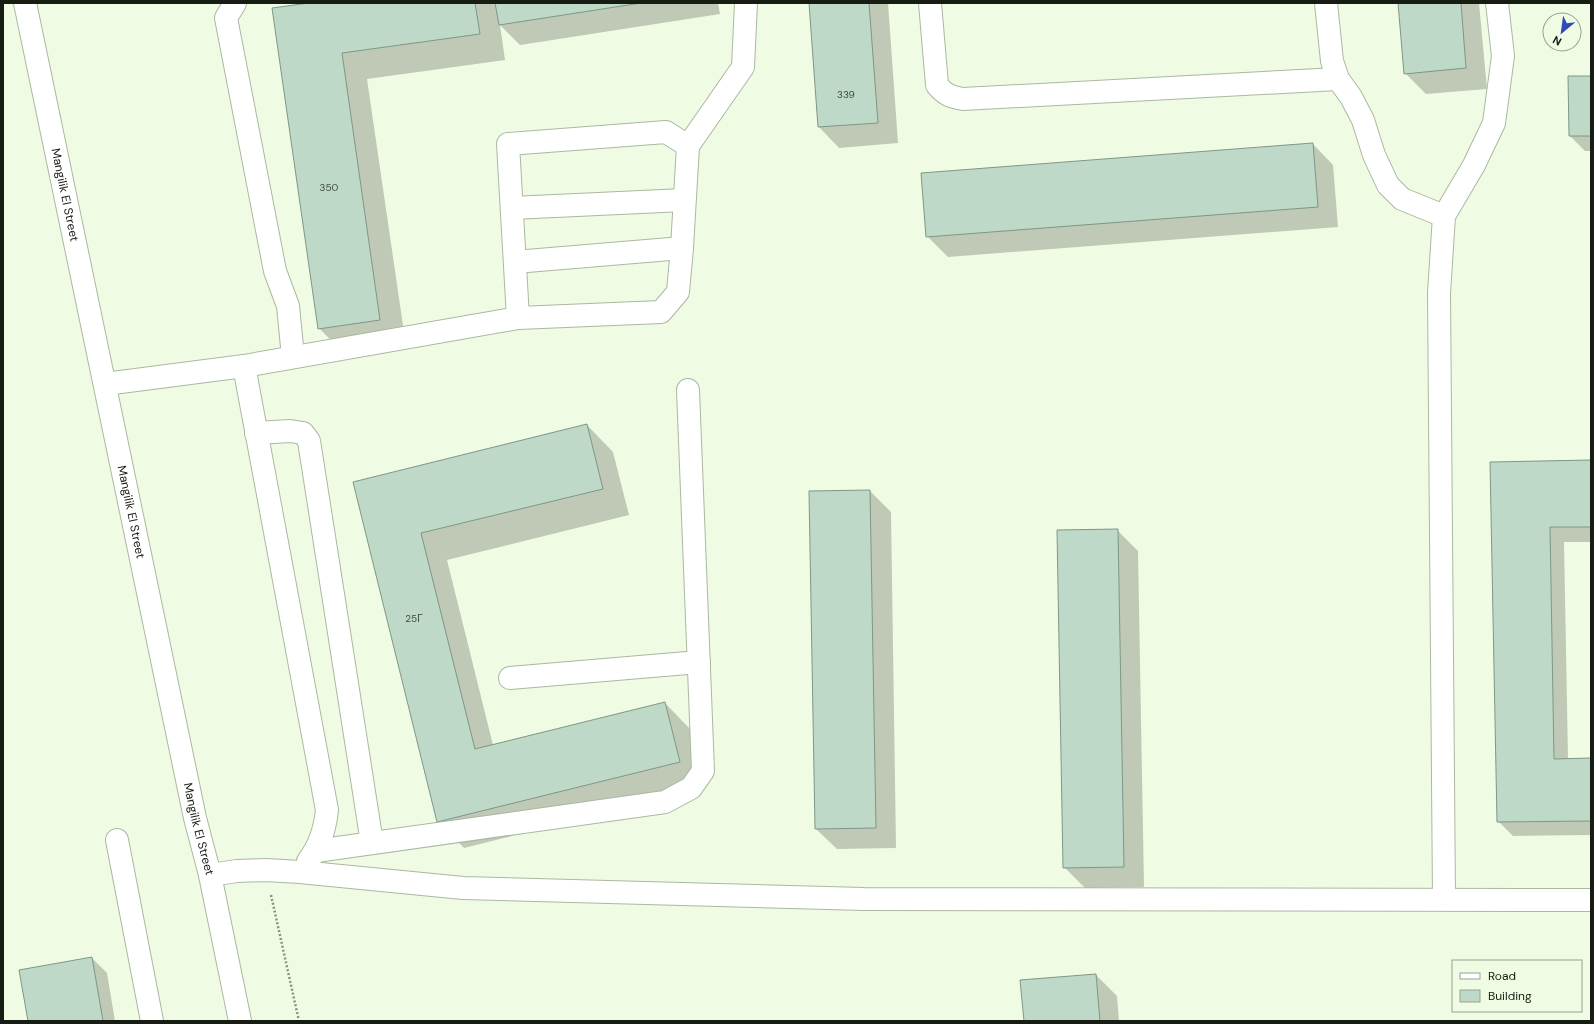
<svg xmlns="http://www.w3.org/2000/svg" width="1594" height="1024" viewBox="0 0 1594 1024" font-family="'DM Sans',sans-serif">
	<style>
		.shadow { fill: #0003 }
		.building { fill: #bfd9c9; stroke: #7e9787 }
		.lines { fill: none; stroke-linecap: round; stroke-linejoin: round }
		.minor-casing { stroke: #abb8a0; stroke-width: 24 }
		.path { stroke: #8a9381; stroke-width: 2.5; stroke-dasharray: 2 2; stroke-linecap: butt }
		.minor { stroke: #fff; stroke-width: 22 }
		.labels { text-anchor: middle; stroke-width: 3; stroke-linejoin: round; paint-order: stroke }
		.number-label { font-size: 10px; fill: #414b40 }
		.street-label { font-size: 12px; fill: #171c13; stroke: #effce3 }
	</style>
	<rect width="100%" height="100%" fill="#effce3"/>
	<!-- shadow -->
	<path class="shadow" d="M 316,3 L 493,3 L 497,7 L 496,3 L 718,3 L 720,14 L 520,45 L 500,25 L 505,60 L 367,79 L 406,346 L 345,355 L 319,328 Z
		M 810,3 L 888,3 L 898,143 L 839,148 L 819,127 Z
		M 1399,3 L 1479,3 L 1487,89 L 1426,94 L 1405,73 Z
		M 1569,77 L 1591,77 L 1591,151 L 1585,151 L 1570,136 Z
		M 1313,144 L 1333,165 L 1338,227 L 948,257 L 927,236 Z
		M 587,425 L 613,452 L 629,515 L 447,560 L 493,745 L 665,703 L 691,730 L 706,788 L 464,848 L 438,821 L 354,482 Z
		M 1591,461 L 1591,542 L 1564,542 L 1568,759 L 1591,759 L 1591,835 L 1513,836 L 1498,821 L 1491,463 Z
		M 870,491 L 891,512 L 896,848 L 837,849 L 816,829 Z
		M 1117,530 L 1138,551 L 1144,887 L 1085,888 L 1064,867 Z
		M 92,958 L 107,973 L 115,1021 L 29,1021 Z
		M 1096,975 L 1117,996 L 1119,1021 L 1025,1021 Z"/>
	<!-- building -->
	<path class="building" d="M 309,3 L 475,3 L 480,34 L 342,53 L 380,320 L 318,329 L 272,8 Z
		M 495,3 L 641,3 L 499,25 Z
		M 809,3 L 869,3 L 878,123 L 818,127 Z
		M 1398,3 L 1461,3 L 1466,68 L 1404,74 Z
		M 1568,76 L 1591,76 L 1591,136 L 1569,136 Z
		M 1313,143 L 1318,207 L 926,237 L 921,173 Z
		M 587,424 L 603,489 L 421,533 L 475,749 L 665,702 L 680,762 L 437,822 L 353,482 Z
		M 1591,460 L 1591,527 L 1550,527 L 1554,759 L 1591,758 L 1591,821 L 1497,822 L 1490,462 Z
		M 870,490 L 876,828 L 815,829 L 809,491 Z
		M 1118,529 L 1124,867 L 1063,868 L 1057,530 Z
		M 92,957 L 103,1021 L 28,1021 L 19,970 Z
		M 1096,974 L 1100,1021 L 1024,1021 L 1020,980 Z"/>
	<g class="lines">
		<defs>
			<g id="minor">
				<path id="s1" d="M 25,3 L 195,818 L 210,875 L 240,1021"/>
				<path d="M 235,3 L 226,18 L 275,271 L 288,306 L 293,357"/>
				<path d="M 930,3 L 937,85 C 945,95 951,97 963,99 L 1338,79"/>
				<path d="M 1326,3 L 1332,61 L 1338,79 L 1351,97 L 1363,120 L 1374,155 L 1388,185 L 1402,199 L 1444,216"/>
				<path d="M 688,146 L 743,67 L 746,3"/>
				<path d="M 512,208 L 684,200"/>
				<path d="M 515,262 L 682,248"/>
				<path d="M 244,366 L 327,810 C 325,829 320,846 308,861"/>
				<path d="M 105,384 L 244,366 L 518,318 L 661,312 L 678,292 L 682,248 L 688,146 L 666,132 L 508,144 L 518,318"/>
				<path d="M 256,433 L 290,431 L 303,433 L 309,441 L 372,843"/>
				<path d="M 510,678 L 699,662"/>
				<path d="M 117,840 L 152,1021"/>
				<path d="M 316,851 L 665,802 L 691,788 L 703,771 L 688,390"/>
				<path d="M 210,875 L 237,871 L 266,870 L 300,872 L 463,888 L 864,899 L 1591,900"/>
				<path d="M 1444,899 L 1439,293 L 1444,216 L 1474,165 L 1494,123 L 1503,56 L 1497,3"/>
			</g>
		</defs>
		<!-- minor casing -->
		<use href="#minor" class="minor-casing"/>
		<!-- path -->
		<path class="path" d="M 271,895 L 299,1021"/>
		<!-- minor -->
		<use href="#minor" class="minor"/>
	</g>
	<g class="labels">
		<!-- number labels -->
		<g class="number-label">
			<text x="846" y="98">339</text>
			<text x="329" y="191">350</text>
			<text x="414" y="622">25Г</text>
		</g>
		<!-- street labels -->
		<g class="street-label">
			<text dy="4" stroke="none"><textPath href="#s1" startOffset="196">Mangilik El Street</textPath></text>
			<text dy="4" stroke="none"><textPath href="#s1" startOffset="520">Mangilik El Street</textPath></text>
			<text dy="4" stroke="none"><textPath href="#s1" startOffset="844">Mangilik El Street</textPath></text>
		</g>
	</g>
	<!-- border -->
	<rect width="1594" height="1024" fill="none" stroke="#171c13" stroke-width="8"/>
	<!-- legend -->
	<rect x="1452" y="960" width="130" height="52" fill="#effce3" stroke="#99a290"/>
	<rect x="1460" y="973" width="20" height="6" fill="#ffffff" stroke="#99a290"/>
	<text x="1488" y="980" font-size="12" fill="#171c13">Road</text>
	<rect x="1460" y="990" width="20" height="12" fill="#bfd9c9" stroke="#99a290"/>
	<text x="1488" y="1000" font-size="12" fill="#171c13">Building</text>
	<!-- north arrow -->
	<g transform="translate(1562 32) rotate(209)"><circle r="19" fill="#effce3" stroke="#99a290"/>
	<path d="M0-3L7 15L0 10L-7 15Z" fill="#3448ba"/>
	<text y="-6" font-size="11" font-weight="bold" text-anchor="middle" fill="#171c13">N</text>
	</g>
</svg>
